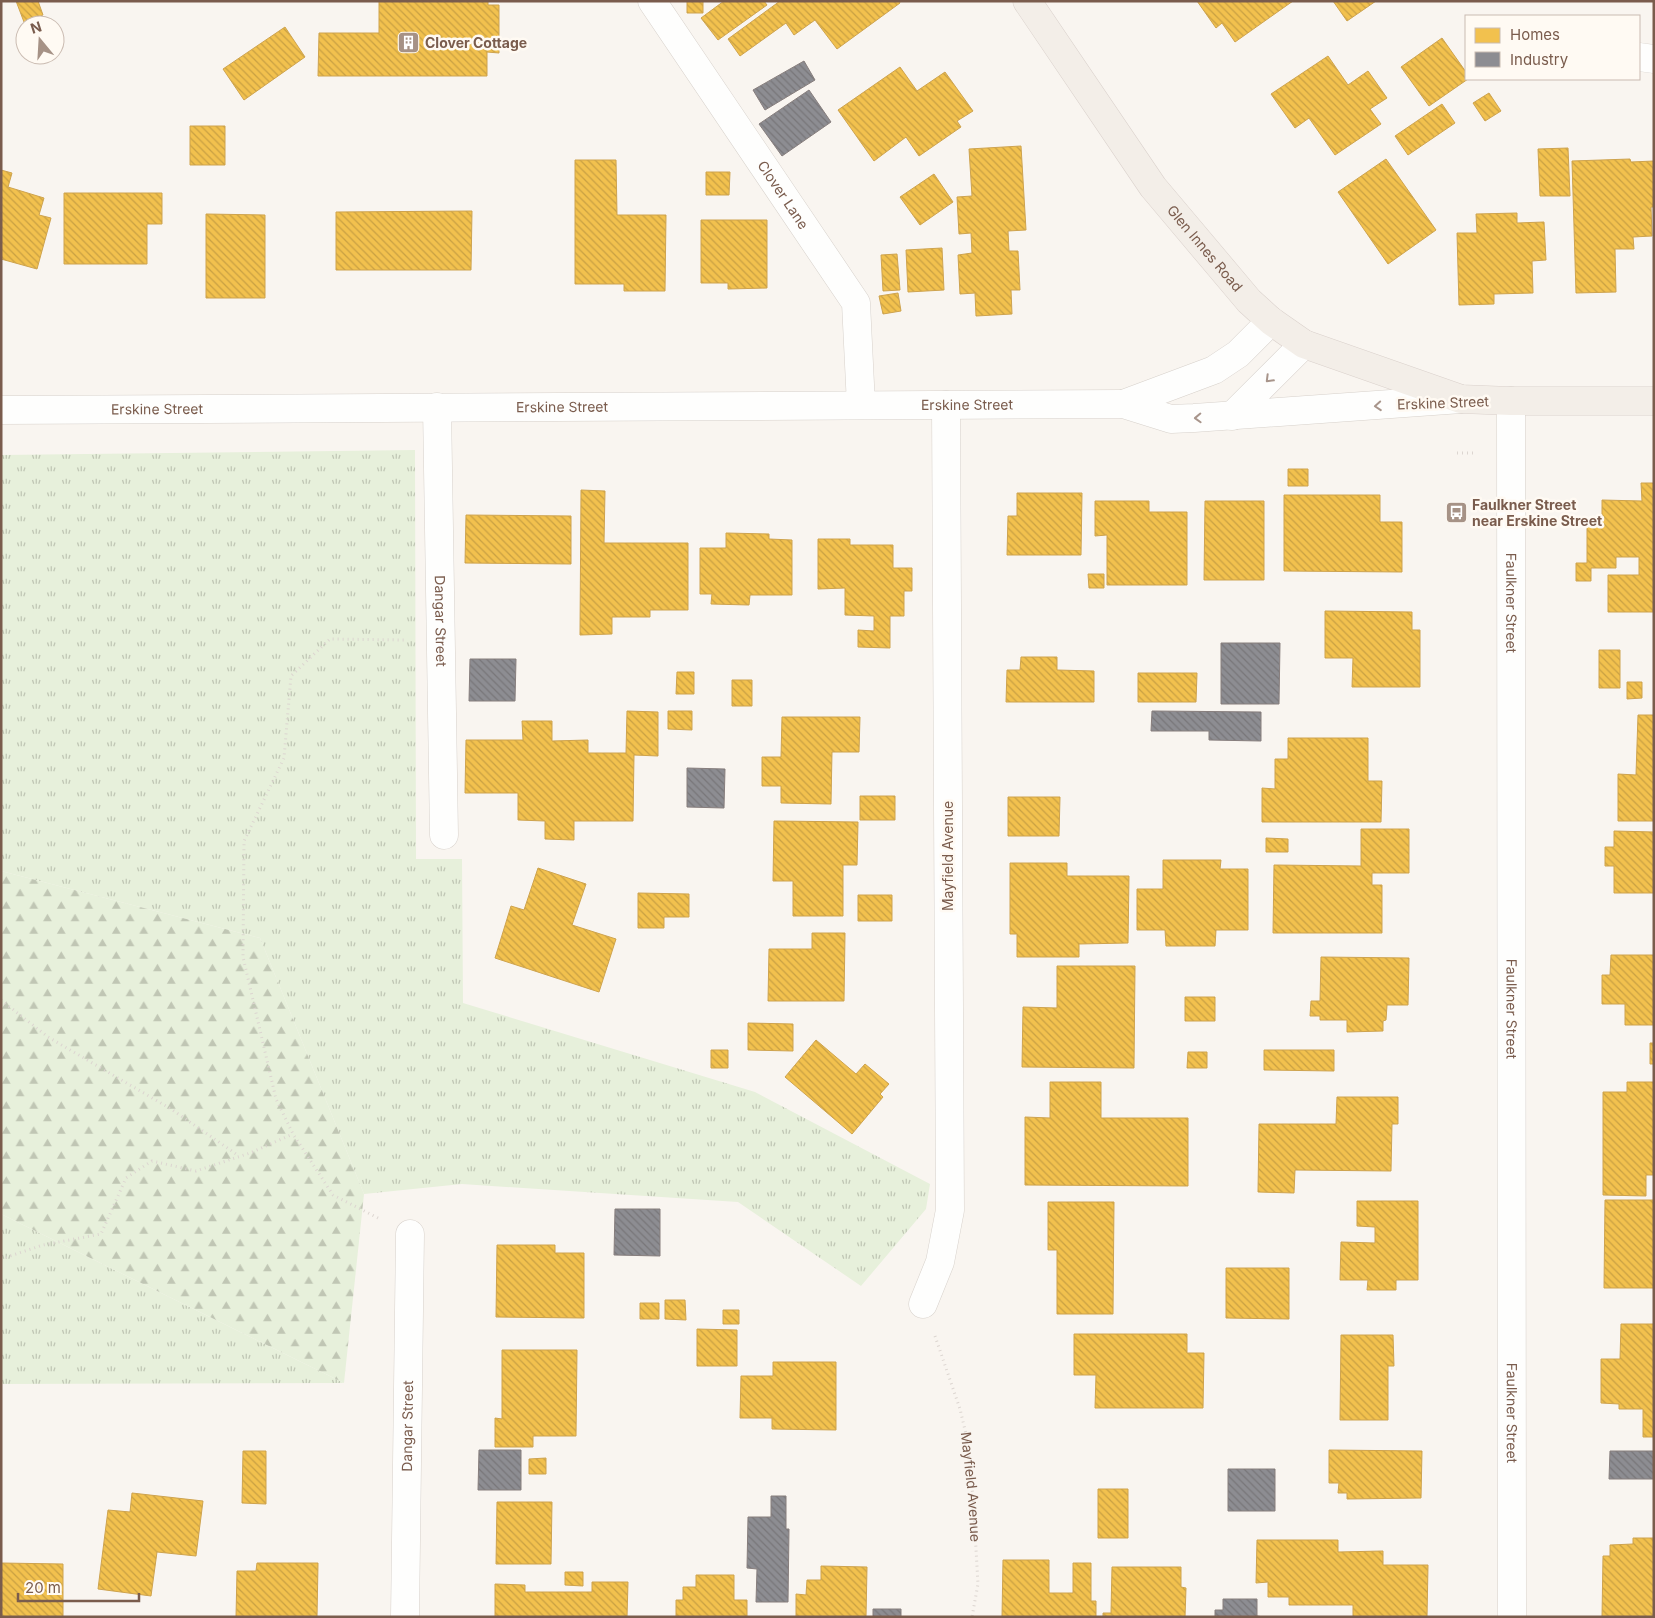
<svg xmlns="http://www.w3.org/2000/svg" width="1655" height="1618" viewBox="0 0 1655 1618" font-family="Inter,sans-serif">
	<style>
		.grass { fill: url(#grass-tufts) }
		.forest { fill: url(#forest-firs) }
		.homes { fill: url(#homes-back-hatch); stroke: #cea34e }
		.industry { fill: url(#industry-back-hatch); stroke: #877e7d }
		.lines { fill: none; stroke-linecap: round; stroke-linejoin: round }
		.minor-casing { stroke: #d7d1cb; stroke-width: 29 }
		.major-casing { stroke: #dad1cc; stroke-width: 29 }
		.path { stroke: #dcd5d0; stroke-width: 3; stroke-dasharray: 1 4; stroke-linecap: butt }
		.minor { stroke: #fefefd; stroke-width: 28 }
		.major { stroke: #f3eee8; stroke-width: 28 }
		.oneway { stroke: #a8958b }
		.labels { text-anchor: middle; stroke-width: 5; stroke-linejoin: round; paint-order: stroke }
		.poi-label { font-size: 14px; font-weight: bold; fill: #7a5c4d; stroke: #fffaf3; text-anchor: start }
		.street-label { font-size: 14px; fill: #7a5c4d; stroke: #fffaf3 }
	</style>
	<defs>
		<pattern id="grass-tufts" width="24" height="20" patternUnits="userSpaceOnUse" patternTransform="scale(1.25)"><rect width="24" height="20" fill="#e7f0db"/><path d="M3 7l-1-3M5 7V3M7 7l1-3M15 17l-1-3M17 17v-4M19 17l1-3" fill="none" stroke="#c0c6b4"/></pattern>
		<pattern id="forest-firs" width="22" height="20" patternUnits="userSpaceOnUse" patternTransform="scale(1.25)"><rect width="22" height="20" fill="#e7f0db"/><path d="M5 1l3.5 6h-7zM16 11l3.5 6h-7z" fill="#c0c6b4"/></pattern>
		<pattern id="homes-back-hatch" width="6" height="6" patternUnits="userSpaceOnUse" patternTransform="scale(1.25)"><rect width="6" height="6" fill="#f2c14e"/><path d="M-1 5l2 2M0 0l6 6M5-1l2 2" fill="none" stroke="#c9a043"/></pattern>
		<pattern id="industry-back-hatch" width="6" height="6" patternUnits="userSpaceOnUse" patternTransform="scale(1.25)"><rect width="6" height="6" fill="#8d8d92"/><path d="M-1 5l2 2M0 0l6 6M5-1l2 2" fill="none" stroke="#787679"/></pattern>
	</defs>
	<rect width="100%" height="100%" fill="#f9f5f0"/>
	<!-- grass -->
	<path class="grass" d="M 415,450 L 416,859 L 462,859 L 463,1003 L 755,1092 L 930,1184 L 926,1209 L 861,1286 L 738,1202 L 462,1184 L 364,1194 L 260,938 L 1,871 L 1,455 Z
		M 1,1214 L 344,1383 L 1,1384 Z"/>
	<!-- forest -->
	<path class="forest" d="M 1,871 L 260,938 L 364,1194 L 344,1383 L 1,1214 Z"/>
	<!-- homes -->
	<path class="homes" d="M 16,1 L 38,1 L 43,15 L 24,22 Z
		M 379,1 L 488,1 L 488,5 L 499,5 L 499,53 L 487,52 L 487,76 L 318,76 L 319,33 L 379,33 Z
		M 687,1 L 703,1 L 703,13 L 687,13 Z
		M 724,1 L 764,1 L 767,5 L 718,40 L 701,18 Z
		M 780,1 L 899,1 L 900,3 L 837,49 L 815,20 L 794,35 L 786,23 L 740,56 L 728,39 Z
		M 1197,1 L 1293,1 L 1235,42 L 1222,23 L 1216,28 Z
		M 1333,1 L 1376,1 L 1347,21 Z
		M 285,27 L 305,57 L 244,100 L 223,69 Z
		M 1442,38 L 1466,72 L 1466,79 L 1468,79 L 1429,106 L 1401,67 Z
		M 1328,56 L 1348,85 L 1368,71 L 1387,98 L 1370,109 L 1381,124 L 1335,155 L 1309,118 L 1295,128 L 1271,94 Z
		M 900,67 L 917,91 L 945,72 L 973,111 L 957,121 L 961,127 L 919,156 L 906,137 L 874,161 L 838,110 Z
		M 1489,93 L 1501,111 L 1485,121 L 1473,103 Z
		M 1442,104 L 1455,123 L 1408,155 L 1395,136 Z
		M 190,126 L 225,126 L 225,165 L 190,165 Z
		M 1021,146 L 1026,230 L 1008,231 L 1009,251 L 1018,251 L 1020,290 L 1011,290 L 1012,314 L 976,316 L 975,293 L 960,294 L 958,255 L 972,253 L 971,233 L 959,234 L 957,197 L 972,196 L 969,149 Z
		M 1568,148 L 1570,196 L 1540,196 L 1538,149 Z
		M 1386,159 L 1436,230 L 1388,264 L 1338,192 Z
		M 1630,159 L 1631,162 L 1654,161 L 1654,207 L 1651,207 L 1652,236 L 1633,237 L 1634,249 L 1615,249 L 1616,292 L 1576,293 L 1572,161 Z
		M 575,160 L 616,160 L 617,215 L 666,215 L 665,291 L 624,291 L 624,284 L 575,284 Z
		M 1,170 L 12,173 L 8,187 L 44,198 L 39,215 L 51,218 L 37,269 L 1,259 Z
		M 706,172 L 730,172 L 729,195 L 706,195 Z
		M 934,174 L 953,202 L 920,225 L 900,197 Z
		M 64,193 L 162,193 L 162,224 L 147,224 L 147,264 L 64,264 Z
		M 472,211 L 471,270 L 336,270 L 336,212 Z
		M 1517,213 L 1517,223 L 1544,222 L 1546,260 L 1532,261 L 1533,293 L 1494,294 L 1494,304 L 1459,305 L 1457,233 L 1477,233 L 1476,214 Z
		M 206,214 L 265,215 L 265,298 L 206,298 Z
		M 701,220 L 767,220 L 767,288 L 728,289 L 728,283 L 701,283 Z
		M 942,248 L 944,290 L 908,292 L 906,250 Z
		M 897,254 L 900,290 L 883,291 L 881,255 Z
		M 898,293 L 901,311 L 883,314 L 879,296 Z
		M 1288,469 L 1308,469 L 1308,486 L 1288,486 Z
		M 1641,483 L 1654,483 L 1654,612 L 1608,612 L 1608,575 L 1639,575 L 1639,557 L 1616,557 L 1616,568 L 1591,568 L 1591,581 L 1576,581 L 1576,563 L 1587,563 L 1587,522 L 1602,523 L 1602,500 L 1642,501 Z
		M 581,490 L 605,491 L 604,543 L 688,543 L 688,610 L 650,610 L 650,617 L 612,617 L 612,634 L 580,635 Z
		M 1017,493 L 1082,493 L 1081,555 L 1007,555 L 1008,516 L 1017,516 Z
		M 1284,495 L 1380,495 L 1380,522 L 1402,522 L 1402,572 L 1284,571 Z
		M 1095,501 L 1149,501 L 1149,512 L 1187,512 L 1187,585 L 1107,585 L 1107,535 L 1095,536 Z
		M 1205,501 L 1264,501 L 1264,580 L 1204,580 Z
		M 466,515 L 571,516 L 571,564 L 465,563 Z
		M 726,533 L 769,534 L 769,539 L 792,540 L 792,595 L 750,595 L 749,605 L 711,604 L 712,594 L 700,594 L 700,548 L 726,548 Z
		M 818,539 L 850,539 L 850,545 L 893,545 L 893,568 L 912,568 L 912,591 L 904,591 L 904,616 L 890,616 L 890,648 L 858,647 L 858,630 L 874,631 L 874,616 L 845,615 L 845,588 L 818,589 Z
		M 1088,574 L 1104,574 L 1104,588 L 1089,588 Z
		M 1325,611 L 1412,612 L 1412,630 L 1420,630 L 1420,687 L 1352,687 L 1353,658 L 1325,658 Z
		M 1599,650 L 1620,650 L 1620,688 L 1599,688 Z
		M 1021,657 L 1057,657 L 1057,670 L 1094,671 L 1094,702 L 1006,702 L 1007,670 L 1020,670 Z
		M 677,672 L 694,672 L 694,694 L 676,694 Z
		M 1138,673 L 1197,673 L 1196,702 L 1138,702 Z
		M 732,680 L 752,680 L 752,706 L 732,706 Z
		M 1627,682 L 1642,682 L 1642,698 L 1627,699 Z
		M 627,711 L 658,712 L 658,756 L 634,755 L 633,821 L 574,821 L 574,840 L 545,839 L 545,821 L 518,820 L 518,793 L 465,793 L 466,740 L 523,740 L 522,721 L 552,721 L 552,741 L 588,740 L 588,753 L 626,753 Z
		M 668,711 L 692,711 L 692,730 L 668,729 Z
		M 1638,715 L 1654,715 L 1654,821 L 1618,821 L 1618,774 L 1636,775 Z
		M 782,717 L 860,717 L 859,752 L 832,752 L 831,804 L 781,803 L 781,786 L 762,786 L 762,757 L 781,757 Z
		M 1288,738 L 1368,738 L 1368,781 L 1382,781 L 1381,822 L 1262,822 L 1262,788 L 1275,789 L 1275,759 L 1288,759 Z
		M 860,796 L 895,796 L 895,820 L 860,820 Z
		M 1008,797 L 1060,797 L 1059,836 L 1008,836 Z
		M 774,821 L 858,822 L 857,865 L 843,865 L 843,916 L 793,916 L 793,881 L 773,881 Z
		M 1361,829 L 1409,829 L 1409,873 L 1372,873 L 1372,885 L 1382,885 L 1382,933 L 1273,933 L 1274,865 L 1361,866 Z
		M 1614,831 L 1654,832 L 1654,893 L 1614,893 L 1614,866 L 1605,866 L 1605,847 L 1614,847 Z
		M 1266,838 L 1288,839 L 1288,852 L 1266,852 Z
		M 1163,860 L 1221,860 L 1220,869 L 1248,869 L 1248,930 L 1216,930 L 1215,946 L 1166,946 L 1165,930 L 1137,930 L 1137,889 L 1163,889 Z
		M 1010,863 L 1067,863 L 1067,876 L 1129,876 L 1128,943 L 1079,944 L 1079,957 L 1017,957 L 1017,934 L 1010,934 Z
		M 538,868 L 586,884 L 572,925 L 616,939 L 599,992 L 495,958 L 511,906 L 524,910 Z
		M 638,893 L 689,894 L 689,917 L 664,917 L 664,928 L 638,928 Z
		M 858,895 L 892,895 L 892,921 L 858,921 Z
		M 812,933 L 845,933 L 844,1001 L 768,1001 L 769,949 L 812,949 Z
		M 1611,955 L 1654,955 L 1654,1025 L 1625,1025 L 1625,1004 L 1602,1004 L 1602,975 L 1610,975 Z
		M 1321,957 L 1409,958 L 1408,1005 L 1387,1005 L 1386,1020 L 1383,1021 L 1383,1031 L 1347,1032 L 1347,1020 L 1320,1020 L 1320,1016 L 1310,1016 L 1311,1001 L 1320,1001 Z
		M 1057,966 L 1135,966 L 1134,1068 L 1022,1067 L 1023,1007 L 1057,1008 Z
		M 1185,997 L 1215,997 L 1215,1021 L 1185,1021 Z
		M 748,1023 L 793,1024 L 793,1051 L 748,1050 Z
		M 816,1040 L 856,1074 L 865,1064 L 889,1084 L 880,1094 L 883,1097 L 852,1134 L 785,1077 Z
		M 1650,1043 L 1654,1043 L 1654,1064 L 1650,1064 Z
		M 711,1050 L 728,1050 L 728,1068 L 711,1068 Z
		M 1264,1050 L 1334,1050 L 1334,1071 L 1264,1070 Z
		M 1188,1052 L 1207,1052 L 1207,1068 L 1187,1068 Z
		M 1050,1082 L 1101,1082 L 1101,1118 L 1188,1118 L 1188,1186 L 1025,1185 L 1025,1117 L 1050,1118 Z
		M 1627,1082 L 1654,1082 L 1654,1175 L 1646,1175 L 1646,1196 L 1603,1195 L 1603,1092 L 1627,1092 Z
		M 1337,1097 L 1398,1097 L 1398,1124 L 1392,1124 L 1391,1171 L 1295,1170 L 1294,1193 L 1258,1192 L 1259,1124 L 1336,1124 Z
		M 1605,1200 L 1654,1200 L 1654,1288 L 1604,1288 Z
		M 1357,1201 L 1418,1201 L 1418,1280 L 1396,1280 L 1396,1290 L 1367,1290 L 1368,1280 L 1340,1280 L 1341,1242 L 1375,1243 L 1375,1227 L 1357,1226 Z
		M 1048,1202 L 1114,1202 L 1113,1314 L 1057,1314 L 1057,1250 L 1048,1250 Z
		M 497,1245 L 555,1245 L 555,1253 L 584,1253 L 584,1318 L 496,1317 Z
		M 1226,1268 L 1289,1268 L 1289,1319 L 1226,1318 Z
		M 665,1300 L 685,1300 L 686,1320 L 665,1319 Z
		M 640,1303 L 659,1303 L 659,1319 L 640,1319 Z
		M 723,1310 L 739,1310 L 739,1324 L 723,1324 Z
		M 1621,1324 L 1654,1324 L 1654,1437 L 1643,1437 L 1643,1409 L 1619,1409 L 1619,1404 L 1601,1403 L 1601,1359 L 1620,1359 Z
		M 697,1329 L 737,1330 L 737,1366 L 697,1366 Z
		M 1074,1334 L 1187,1334 L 1187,1353 L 1204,1353 L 1203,1408 L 1095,1408 L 1096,1375 L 1074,1375 Z
		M 1341,1335 L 1393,1335 L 1394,1366 L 1388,1366 L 1388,1420 L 1340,1420 Z
		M 502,1350 L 577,1350 L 576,1436 L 533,1436 L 533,1447 L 495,1447 L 495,1418 L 502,1419 Z
		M 773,1362 L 836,1362 L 836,1430 L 772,1429 L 772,1418 L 740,1418 L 741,1376 L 773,1376 Z
		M 1329,1450 L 1422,1451 L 1421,1498 L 1347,1499 L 1347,1493 L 1338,1493 L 1339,1483 L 1329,1483 Z
		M 243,1451 L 266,1451 L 266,1504 L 242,1503 Z
		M 546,1458 L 546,1474 L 529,1474 L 529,1459 Z
		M 1098,1489 L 1128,1489 L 1128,1538 L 1098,1538 Z
		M 132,1493 L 203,1501 L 196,1556 L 157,1552 L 151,1596 L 98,1589 L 108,1510 L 130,1512 Z
		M 497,1502 L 552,1502 L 551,1564 L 496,1564 Z
		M 1633,1538 L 1654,1538 L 1654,1617 L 1602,1617 L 1603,1556 L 1610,1556 L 1610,1545 L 1633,1544 Z
		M 1257,1540 L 1338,1540 L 1338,1552 L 1383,1551 L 1383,1565 L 1428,1565 L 1427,1617 L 1353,1617 L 1353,1605 L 1289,1605 L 1289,1597 L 1268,1597 L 1268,1582 L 1256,1583 Z
		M 1003,1560 L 1049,1560 L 1049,1593 L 1073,1593 L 1073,1563 L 1091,1563 L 1091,1601 L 1096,1601 L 1096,1617 L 1002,1617 Z
		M 1,1563 L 63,1564 L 63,1617 L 1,1617 Z
		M 257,1563 L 318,1563 L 317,1617 L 236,1617 L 237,1571 L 256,1571 Z
		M 821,1566 L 867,1567 L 866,1617 L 796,1617 L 796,1594 L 806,1595 L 807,1580 L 821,1580 Z
		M 1112,1567 L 1181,1567 L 1181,1587 L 1186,1588 L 1185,1617 L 1103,1617 L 1103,1613 L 1111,1613 Z
		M 565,1572 L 583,1572 L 583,1586 L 565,1585 Z
		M 696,1575 L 734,1575 L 734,1600 L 747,1600 L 747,1617 L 676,1617 L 676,1600 L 683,1600 L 683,1587 L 696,1587 Z
		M 592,1582 L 628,1582 L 627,1617 L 495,1617 L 495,1584 L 525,1585 L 525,1592 L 592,1592 Z"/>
	<!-- industry -->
	<path class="industry" d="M 804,61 L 815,80 L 765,110 L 753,90 Z
		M 809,90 L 831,122 L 782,156 L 759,124 Z
		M 1221,643 L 1280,643 L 1279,704 L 1221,704 Z
		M 470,659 L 516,659 L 515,701 L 469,701 Z
		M 1152,711 L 1261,712 L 1261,741 L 1209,740 L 1209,731 L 1151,731 Z
		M 687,768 L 725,769 L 724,808 L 687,807 Z
		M 615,1209 L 660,1209 L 660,1256 L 614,1255 Z
		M 479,1450 L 521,1450 L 521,1490 L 478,1490 Z
		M 1610,1451 L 1654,1451 L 1654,1479 L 1609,1479 Z
		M 1228,1469 L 1275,1469 L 1275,1511 L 1228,1511 Z
		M 771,1496 L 786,1496 L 786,1529 L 789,1529 L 788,1602 L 756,1602 L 757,1569 L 747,1568 L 748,1517 L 771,1517 Z
		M 1223,1599 L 1257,1599 L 1257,1616 L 1264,1617 L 1215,1617 L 1215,1610 L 1223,1610 Z
		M 873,1609 L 901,1609 L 901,1617 L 873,1617 Z"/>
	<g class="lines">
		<defs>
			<g id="minor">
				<path id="s2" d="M 652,1 L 856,303 L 861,405"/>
				<path d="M 1639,57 L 1654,59"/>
				<path id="s3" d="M 1511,401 L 1512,1617"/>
				<path d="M 1123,404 L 1214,370 L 1238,354 L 1271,321"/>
				<path id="s4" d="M 437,407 L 444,835"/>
				<path id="s5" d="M 1,410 L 1123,404 L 1171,419 L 1194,418 L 1461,399"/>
				<path d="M 1232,416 L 1304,344"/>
				<path d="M 923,1304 L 940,1262 L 950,1210 L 946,405"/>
				<path id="s6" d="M 405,1617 L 410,1234"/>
			</g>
			<g id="major">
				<path id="s7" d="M 1027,1 L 1153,187 L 1249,301 L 1271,321 L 1304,344 L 1461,399 L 1511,401 L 1654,401"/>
			</g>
		</defs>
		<!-- minor casing -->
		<use href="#minor" class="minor-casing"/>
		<!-- major casing -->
		<use href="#major" class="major-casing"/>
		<!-- path -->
		<g class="path">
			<path d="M 1457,453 L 1477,453"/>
			<path d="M 1,1000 L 48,1037 L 171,1109 L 239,1156"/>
			<path d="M 378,1218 L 333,1195 L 293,1134 L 276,1099 L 243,957 L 244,841 L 284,758 L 291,676 L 330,639 L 406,640"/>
			<path d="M 1,1259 L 43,1245 L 101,1234 L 126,1178 L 152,1161 L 196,1171 L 250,1153 L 293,1134"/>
			<path id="s1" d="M 935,1336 L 960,1409 L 966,1434 L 973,1497 L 978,1584 L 972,1617"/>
		</g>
		<!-- minor -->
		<use href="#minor" class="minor"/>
		<!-- major -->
		<use href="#major" class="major"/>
	</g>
	<!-- one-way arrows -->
	<defs><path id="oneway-chevron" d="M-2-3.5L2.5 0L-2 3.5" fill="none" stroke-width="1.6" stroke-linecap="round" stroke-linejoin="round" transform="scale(1.25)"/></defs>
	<g class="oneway">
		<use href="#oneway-chevron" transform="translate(1269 379) rotate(135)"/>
		<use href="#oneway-chevron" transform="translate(1378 406) rotate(176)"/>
		<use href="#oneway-chevron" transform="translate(1198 418) rotate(178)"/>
	</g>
	<!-- icons -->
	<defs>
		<symbol id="building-square" viewBox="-11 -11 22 22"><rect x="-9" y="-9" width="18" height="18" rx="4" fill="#a69286" stroke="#fffaf3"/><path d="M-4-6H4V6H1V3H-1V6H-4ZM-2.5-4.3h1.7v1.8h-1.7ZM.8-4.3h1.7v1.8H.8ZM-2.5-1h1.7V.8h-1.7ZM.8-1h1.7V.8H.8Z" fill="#fff"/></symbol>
		<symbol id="bus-square" viewBox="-11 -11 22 22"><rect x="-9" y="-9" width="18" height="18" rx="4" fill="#a69286" stroke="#fffaf3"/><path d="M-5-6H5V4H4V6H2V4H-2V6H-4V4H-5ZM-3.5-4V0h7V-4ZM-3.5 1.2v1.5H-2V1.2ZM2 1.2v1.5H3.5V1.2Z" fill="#fff"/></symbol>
	</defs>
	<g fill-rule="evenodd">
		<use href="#building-square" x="396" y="30" width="25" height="25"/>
		<use href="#bus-square" x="1444" y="500" width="25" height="25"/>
	</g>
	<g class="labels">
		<!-- poi labels -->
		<g class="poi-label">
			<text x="425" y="48">Clover Cottage</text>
			<text x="1472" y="510">Faulkner Street<tspan x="1472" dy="16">near Erskine Street</tspan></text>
		</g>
		<!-- street labels -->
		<g class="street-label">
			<text dy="5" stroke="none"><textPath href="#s2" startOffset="234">Clover Lane</textPath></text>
			<text dy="5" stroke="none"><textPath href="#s7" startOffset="305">Glen Innes Road</textPath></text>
			<text transform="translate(1443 403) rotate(-2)" y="5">Erskine Street</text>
			<text dy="5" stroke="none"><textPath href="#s5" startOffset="966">Erskine Street</textPath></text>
			<text dy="5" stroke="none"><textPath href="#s5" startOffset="561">Erskine Street</textPath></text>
			<text dy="5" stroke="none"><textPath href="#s5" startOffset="156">Erskine Street</textPath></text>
			<text dy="5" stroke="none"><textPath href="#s3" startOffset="202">Faulkner Street</textPath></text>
			<text dy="5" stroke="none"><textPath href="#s4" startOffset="214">Dangar Street</textPath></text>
			<text transform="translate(948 856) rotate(-90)" y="5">Mayfield Avenue</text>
			<text dy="5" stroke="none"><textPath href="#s3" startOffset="608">Faulkner Street</textPath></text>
			<text dy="5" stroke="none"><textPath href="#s3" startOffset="1012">Faulkner Street</textPath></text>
			<text dy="5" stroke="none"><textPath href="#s6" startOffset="191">Dangar Street</textPath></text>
			<text dy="5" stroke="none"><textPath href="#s1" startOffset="156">Mayfield Avenue</textPath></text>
		</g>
	</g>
	<!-- border -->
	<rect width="1655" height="1618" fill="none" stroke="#7a5c4d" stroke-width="5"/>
	<!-- legend -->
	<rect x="1465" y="15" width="175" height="65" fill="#fffaf3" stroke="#cabbb1"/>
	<rect x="1475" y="28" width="25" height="15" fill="#f2c14e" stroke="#cabbb1"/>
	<text x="1510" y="40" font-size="15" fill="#7a5c4d">Homes</text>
	<rect x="1475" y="52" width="25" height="15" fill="#8d8d92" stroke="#cabbb1"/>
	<text x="1510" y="65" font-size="15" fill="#7a5c4d">Industry</text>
	<!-- north arrow -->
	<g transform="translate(40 40) rotate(342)"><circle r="24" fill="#fffaf3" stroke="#cabbb1"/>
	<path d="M0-4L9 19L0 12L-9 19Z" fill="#a69286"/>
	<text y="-8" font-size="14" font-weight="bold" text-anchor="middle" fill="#7a5c4d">N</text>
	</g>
	<!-- scale -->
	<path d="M18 1593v8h121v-8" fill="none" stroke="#7a5c4d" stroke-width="2.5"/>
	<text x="25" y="1593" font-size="15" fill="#7a5c4d" stroke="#fffaf3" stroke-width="4" paint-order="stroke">20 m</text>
</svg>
